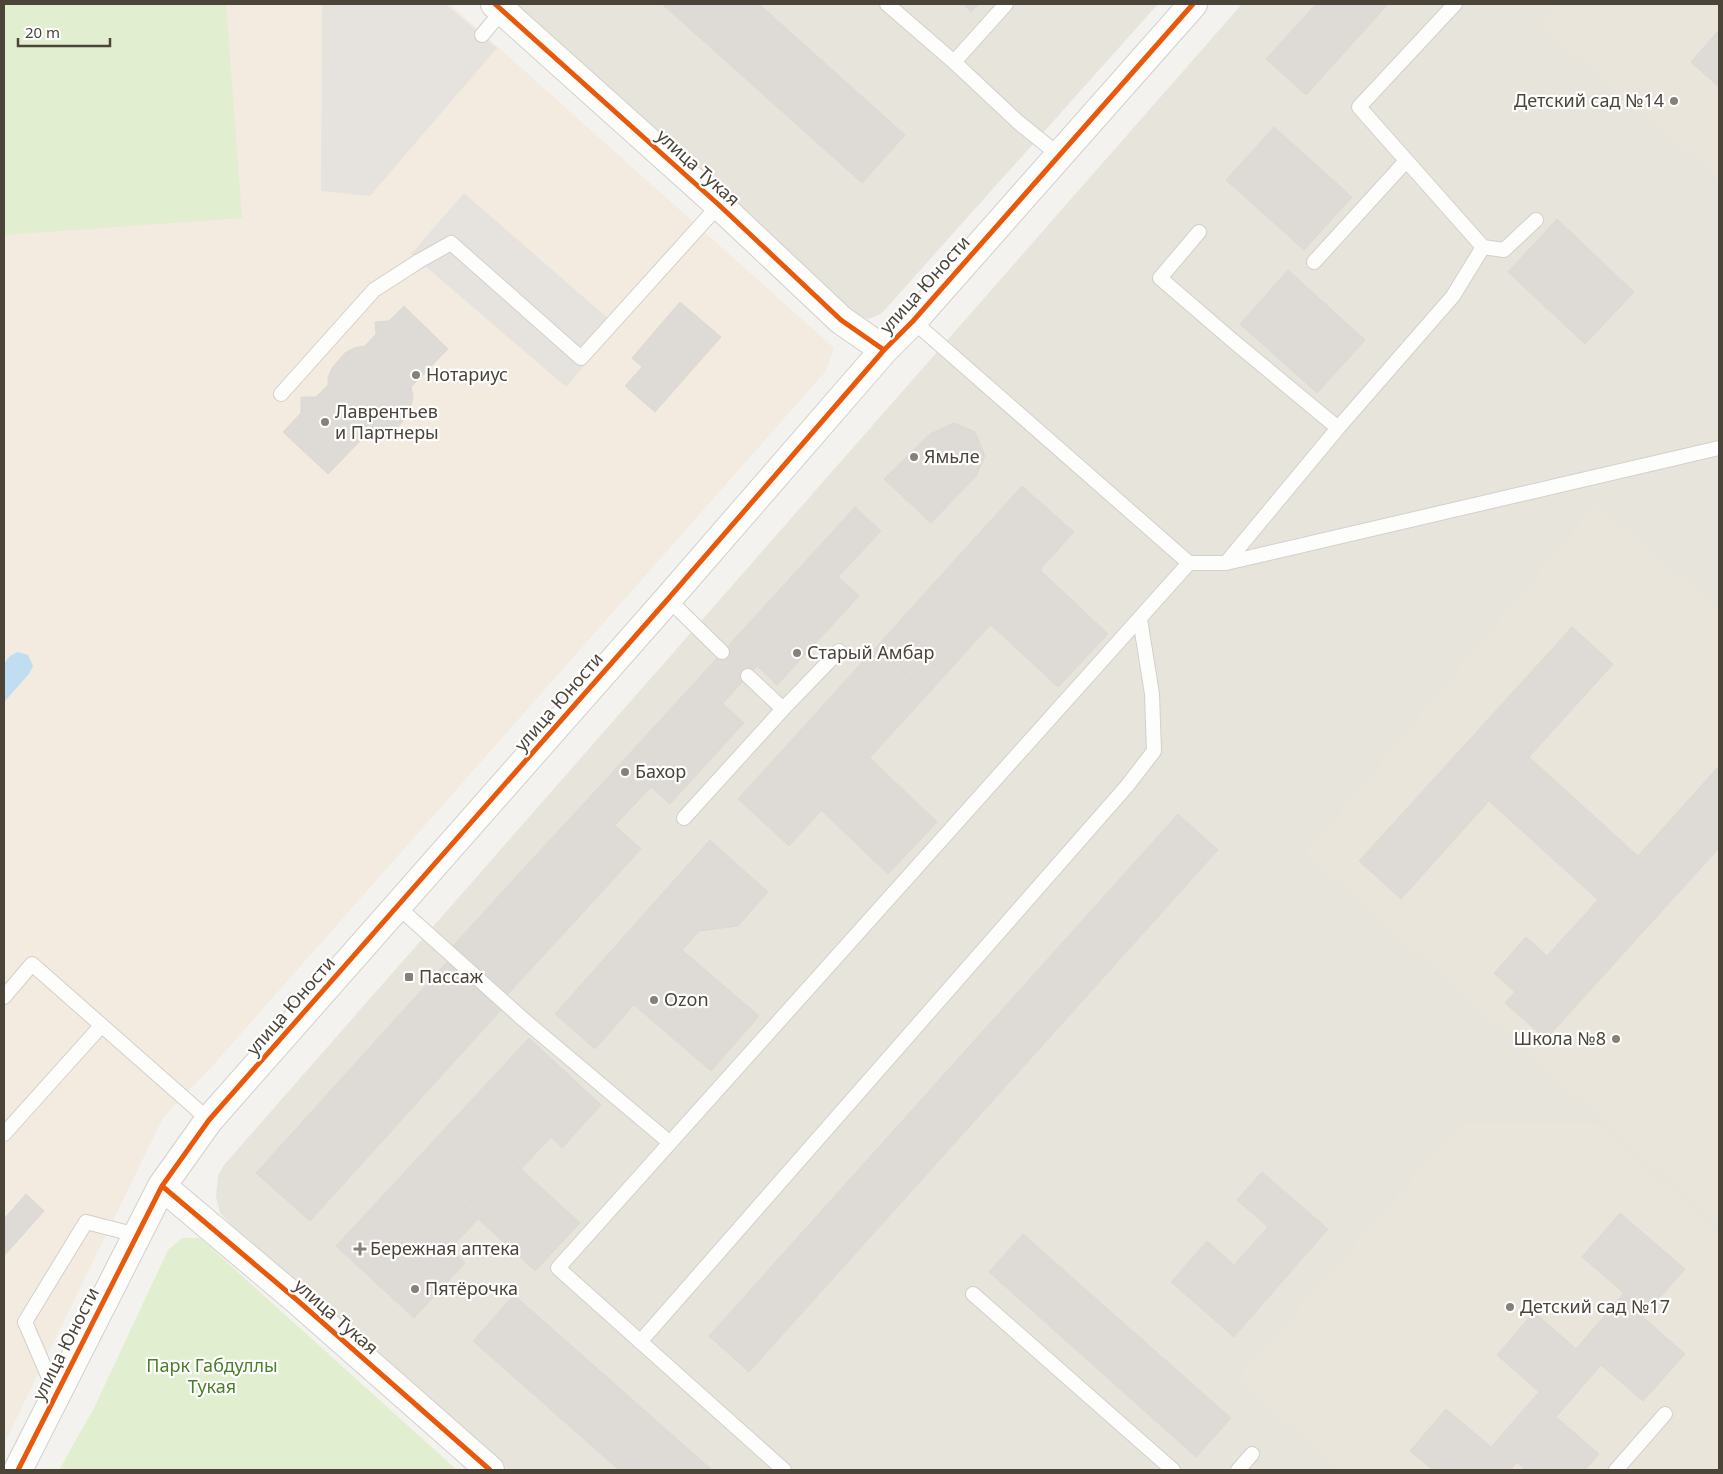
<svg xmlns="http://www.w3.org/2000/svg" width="1723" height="1474" viewBox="0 0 1723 1474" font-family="'Noto Sans',sans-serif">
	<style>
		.residential { fill: #e7e4dc }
		.commercial { fill: #f3ebdf }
		.education { fill: #eae5da }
		.green { fill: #e1eecf }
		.parking { fill: #e6e3df }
		.water { fill: #c0ddf1 }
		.building { fill: #dedbd6; stroke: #dcd9d4 }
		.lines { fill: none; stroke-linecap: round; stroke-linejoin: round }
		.service-casing { stroke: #d2d0cb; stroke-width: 16 }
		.tertiary-casing { stroke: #d2d0cb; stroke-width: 30 }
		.service { stroke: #fdfdfc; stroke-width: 14 }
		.tertiary { stroke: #fdfdfc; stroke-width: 28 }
		.cycleway-casing { stroke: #fff; stroke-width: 8 }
		.cycleway { stroke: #e8590c; stroke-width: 5 }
		.poi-dot { fill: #868178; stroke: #fff; stroke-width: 2 }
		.labels { text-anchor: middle; stroke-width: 4.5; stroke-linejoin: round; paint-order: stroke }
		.poi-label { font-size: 18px; fill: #4b4439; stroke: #fff; text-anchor: start }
		.street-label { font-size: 18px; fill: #4b4439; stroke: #fff }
		.park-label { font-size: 18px; fill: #4a7f2a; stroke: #fff }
	</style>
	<rect width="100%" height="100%" fill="#f4f2ee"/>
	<!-- residential -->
	<path class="residential" d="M 512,4 L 1158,4 L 882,313 L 869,319 L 854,316 Z
		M 1242,4 L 1719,4 L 1719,1470 L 507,1470 L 240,1234 L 220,1213 L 216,1197 L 218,1176 L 224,1165 Z"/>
	<!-- commercial -->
	<path class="commercial" d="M 4,4 L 450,4 L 834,348 L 826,371 L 216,1062 L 163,1118 L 4,1444 Z"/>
	<!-- education -->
	<path class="education" d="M 1555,4 L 1719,4 L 1719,178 L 1538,24 Z
		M 1596,504 L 1719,609 L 1719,1225 L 1306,853 Z
		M 1460,1124 L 1598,1124 L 1719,1234 L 1719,1470 L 1342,1470 L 1237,1380 Z"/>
	<!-- green -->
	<path class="green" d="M 4,4 L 226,4 L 242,218 L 4,235 Z
		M 182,1238 L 200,1238 L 457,1470 L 59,1470 L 94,1408 L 168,1250 Z"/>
	<!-- parking -->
	<path class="parking" d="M 322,4 L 446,4 L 497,48 L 370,196 L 321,191 Z
		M 464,193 L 618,327 L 566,387 L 411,254 Z"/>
	<!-- water -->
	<path class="water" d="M 18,652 L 28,655 L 33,666 L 29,674 L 4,702 L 4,664 L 10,656 Z"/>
	<!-- building -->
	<path class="building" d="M 662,4 L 759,4 L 905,135 L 862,183 Z
		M 963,4 L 979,4 L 971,12 Z
		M 1316,4 L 1388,4 L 1306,95 L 1266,59 Z
		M 1719,30 L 1719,87 L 1691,62 Z
		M 1274,127 L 1352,197 L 1304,250 L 1226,180 Z
		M 1557,219 L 1634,292 L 1585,344 L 1508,272 Z
		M 1288,270 L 1365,340 L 1317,393 L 1240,324 Z
		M 680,302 L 721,337 L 655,412 L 625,386 L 642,367 L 632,358 Z
		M 404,306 L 448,349 L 411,387 L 413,395 L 410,413 L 397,428 L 385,434 L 374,438 L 362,439 L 328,474 L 283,432 L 301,413 L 301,397 L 316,397 L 328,385 L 328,378 L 332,368 L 338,361 L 345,353 L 354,348 L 365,346 L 376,334 L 375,322 L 389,321 Z
		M 954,423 L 975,432 L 985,456 L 976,476 L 931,523 L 884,479 L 930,434 Z
		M 1022,486 L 1074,532 L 928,694 L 876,647 Z
		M 855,507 L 881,531 L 838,577 L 859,596 L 777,685 L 757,666 L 723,703 L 697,680 Z
		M 1040,570 L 1108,634 L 1058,687 L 990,624 Z
		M 1572,627 L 1613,664 L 1529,757 L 1638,856 L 1719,766 L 1719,848 L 1546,1039 L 1505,1003 L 1515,992 L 1494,973 L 1526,937 L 1547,956 L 1598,900 L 1489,801 L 1401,899 L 1359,861 Z
		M 876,647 L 928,694 L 789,846 L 738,799 Z
		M 697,680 L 744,723 L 670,804 L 651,787 L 615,825 L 587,800 Z
		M 870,758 L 937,822 L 888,874 L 821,810 Z
		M 587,800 L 641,849 L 567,930 L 513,880 Z
		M 1178,814 L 1218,850 L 749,1372 L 709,1336 Z
		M 710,840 L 768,892 L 738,926 L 699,931 L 595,1049 L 555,1014 Z
		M 513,880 L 567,930 L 506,996 L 452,947 Z
		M 682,950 L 759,1016 L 711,1071 L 634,1005 Z
		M 447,962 L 501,1010 L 310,1221 L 256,1173 Z
		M 529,1038 L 601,1105 L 562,1148 L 551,1137 L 521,1169 L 509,1158 L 465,1207 L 478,1219 L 450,1249 L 465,1263 L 414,1318 L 336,1246 Z
		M 509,1158 L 580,1223 L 535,1271 L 465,1207 Z
		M 1262,1172 L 1328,1229 L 1234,1337 L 1171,1282 L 1207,1241 L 1234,1265 L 1268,1227 L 1237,1200 Z
		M 26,1194 L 44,1211 L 4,1256 L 4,1219 Z
		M 1620,1213 L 1685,1269 L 1643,1317 L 1685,1354 L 1643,1401 L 1601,1365 L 1556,1417 L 1599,1454 L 1585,1470 L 1526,1470 L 1517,1462 L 1510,1470 L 1433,1470 L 1410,1451 L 1446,1409 L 1491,1447 L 1539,1392 L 1497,1355 L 1534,1312 L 1576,1349 L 1624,1293 L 1582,1257 Z
		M 1023,1234 L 1231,1418 L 1196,1457 L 989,1272 Z
		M 514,1295 L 712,1470 L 619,1470 L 473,1341 Z"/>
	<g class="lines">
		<defs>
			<path id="service" d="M 887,4 L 954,62 L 1018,122 L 1059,155
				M 482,35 L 503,10
				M 954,62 L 1006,4
				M 1199,232 L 1160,278 L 1232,340 L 1338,428
				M 1483,247 L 1504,250 L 1536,220
				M 1314,262 L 1406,161
				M 281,394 L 374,290 L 419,261 L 451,243 L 581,358 L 719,205
				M 1189,563 L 1226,563 L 1338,428 L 1453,296 L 1483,247 L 1359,107 L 1455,4
				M 1226,563 L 1719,448
				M 668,599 L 722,652
				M 783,709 L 839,651
				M 684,818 L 783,709 L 748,676
				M 397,906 L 524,1020 L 669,1142
				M 4,997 L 32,964 L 209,1120
				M 4,1134 L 101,1026
				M 973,1294 L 1173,1470
				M 640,1342 L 1127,786 L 1154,751 L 1152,694 L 1140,619
				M 56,1394 L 25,1322 L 86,1222 L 137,1235
				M 784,1470 L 558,1268 L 1189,563 L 913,321
				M 1238,1470 L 1252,1454
				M 1616,1470 L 1665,1414"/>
			<path id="tertiary" d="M 495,4 L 719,205 L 841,320 L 884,350
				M 162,1186 L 297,1300 L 490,1470
				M 18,1470 L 162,1186 L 209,1120 L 668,599 L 884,350 L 913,321 L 1193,4"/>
		</defs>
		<!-- service casing -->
		<use href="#service" class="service-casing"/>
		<!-- tertiary casing -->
		<use href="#tertiary" class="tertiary-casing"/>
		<!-- service -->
		<use href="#service" class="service"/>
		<!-- tertiary -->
		<use href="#tertiary" class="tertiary"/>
		<defs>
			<path id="cycleway" d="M 495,4 L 719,205 L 841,320 L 884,350
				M 162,1186 L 297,1300 L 490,1470
				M 18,1470 L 162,1186 L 209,1120 L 668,599 L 884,350 L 913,321 L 1193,4"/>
		</defs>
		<!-- cycleway casing -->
		<use href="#cycleway" class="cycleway-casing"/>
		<!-- cycleway -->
		<use href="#cycleway" class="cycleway"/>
	</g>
	<!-- markers -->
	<g class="poi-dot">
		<circle cx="1674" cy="101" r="5"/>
		<circle cx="416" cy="375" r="5"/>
		<circle cx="325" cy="422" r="5"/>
		<circle cx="914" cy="457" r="5"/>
		<circle cx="797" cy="653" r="5"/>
		<circle cx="625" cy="772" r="5"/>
		<rect x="404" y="972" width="10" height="10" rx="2.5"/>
		<circle cx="654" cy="1000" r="5"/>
		<circle cx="1616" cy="1039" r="5"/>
		<path d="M357.5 1241.5h5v5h5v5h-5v5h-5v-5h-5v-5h5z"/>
		<circle cx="415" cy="1289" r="5"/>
		<circle cx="1510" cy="1307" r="5"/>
	</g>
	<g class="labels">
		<!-- poi labels -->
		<g class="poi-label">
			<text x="1664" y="107" text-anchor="end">Детский сад №14</text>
			<text x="426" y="381">Нотариус</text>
			<text x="335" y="418">Лаврентьев<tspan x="335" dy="21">и Партнеры</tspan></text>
			<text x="924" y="463">Ямьле</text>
			<text x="807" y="659">Старый Амбар</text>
			<text x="635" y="778">Бахор</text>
			<text x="419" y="983">Пассаж</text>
			<text x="664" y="1006">Ozon</text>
			<text x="1606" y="1045" text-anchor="end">Школа №8</text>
			<text x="370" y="1255">Бережная аптека</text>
			<text x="425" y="1295">Пятёрочка</text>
			<text x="1520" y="1313">Детский сад №17</text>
		</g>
		<!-- street labels -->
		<g class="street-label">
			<text transform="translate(698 168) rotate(42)" y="6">улица Тукая</text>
			<text transform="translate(925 285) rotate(-48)" y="6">улица Юности</text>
			<text transform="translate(559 702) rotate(-49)" y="6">улица Юности</text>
			<text transform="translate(291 1006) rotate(-49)" y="6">улица Юности</text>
			<text transform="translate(336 1317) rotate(41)" y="6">улица Тукая</text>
			<text transform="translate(66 1344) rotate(-63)" y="6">улица Юности</text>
		</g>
		<!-- park labels -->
		<g class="park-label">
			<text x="212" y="1372">Парк Габдуллы<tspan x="212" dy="21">Тукая</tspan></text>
		</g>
	</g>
	<!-- border -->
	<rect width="1723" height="1474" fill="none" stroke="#4b4439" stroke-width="10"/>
	<!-- scale -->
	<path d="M18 38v8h92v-8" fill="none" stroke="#4b4439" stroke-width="2.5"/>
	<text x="25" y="38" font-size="15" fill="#4b4439" stroke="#ffffff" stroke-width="4" paint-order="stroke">20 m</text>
</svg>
